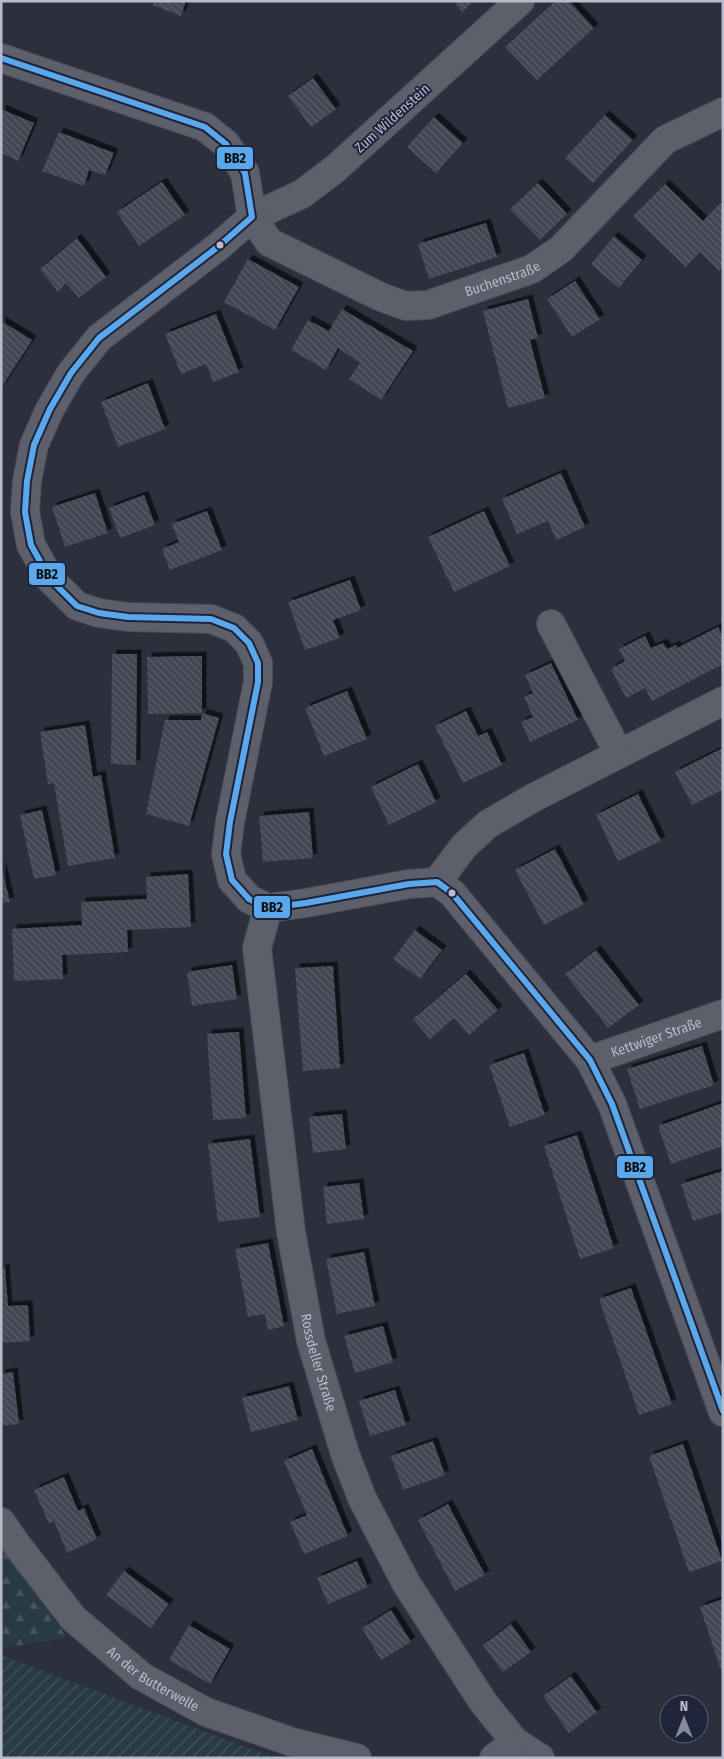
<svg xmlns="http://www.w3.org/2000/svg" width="724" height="1759" font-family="'Fira Sans Condensed',sans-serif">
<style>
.forest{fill:url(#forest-firs)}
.garden{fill:url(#garden-furrows)}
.building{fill:url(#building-back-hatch);filter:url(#shadow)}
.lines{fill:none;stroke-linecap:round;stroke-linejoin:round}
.minor-casing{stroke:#4a4d57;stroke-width:30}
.minor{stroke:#5d606a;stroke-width:28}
.bus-1-casing{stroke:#1e2439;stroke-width:10}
.bus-1{stroke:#5aa8eb;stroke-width:6}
.bus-dot{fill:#b7bbcd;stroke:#1e2439;stroke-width:2}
.labels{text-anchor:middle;stroke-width:4;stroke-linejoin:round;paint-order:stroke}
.street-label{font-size:14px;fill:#b7bbcd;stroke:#1e2439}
.line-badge{stroke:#1e2439;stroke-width:2}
.pale-badge-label{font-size:14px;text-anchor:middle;font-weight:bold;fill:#111}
</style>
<defs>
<pattern id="forest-firs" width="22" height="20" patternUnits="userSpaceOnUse" patternTransform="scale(1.25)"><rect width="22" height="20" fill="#283a44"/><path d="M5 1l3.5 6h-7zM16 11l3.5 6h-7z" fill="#45555e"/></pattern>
<pattern id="garden-furrows" width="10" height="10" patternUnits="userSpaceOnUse" patternTransform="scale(1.25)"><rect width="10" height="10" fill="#283a44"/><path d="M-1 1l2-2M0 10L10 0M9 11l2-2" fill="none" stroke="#45555e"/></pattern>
<pattern id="building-back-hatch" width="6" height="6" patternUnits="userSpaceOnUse" patternTransform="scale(1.25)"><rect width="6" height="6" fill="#424652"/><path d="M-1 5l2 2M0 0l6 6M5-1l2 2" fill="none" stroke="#5b5f6a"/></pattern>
<filter id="shadow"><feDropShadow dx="4.5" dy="-4.5" stdDeviation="0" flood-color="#0009"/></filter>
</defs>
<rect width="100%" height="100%" fill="#2c303d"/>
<path class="forest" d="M1 1541 67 1638 1 1648Z"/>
<path class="garden" d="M1 1655 272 1757V1758H1Z"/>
<path class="building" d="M154 1H186L181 16 153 5Z
M453 1H474L462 12Z
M555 1H569L594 28 537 80 505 47Z
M313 78 336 109 311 127 288 96Z
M1 109 34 123 18 161 1 153Z
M605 115 633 140 593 183 565 158Z
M434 117 463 143 436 173 407 147Z
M59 132 114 153 105 175 89 170 84 186 42 171Z
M162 182 185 215 139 246 117 212Z
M538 183 567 214 540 240 510 209Z
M665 184 703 221 720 203 723 205V267L719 271 700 252 686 267 633 216Z
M486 223 497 257 429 279 418 244Z
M614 236 642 260 619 288 591 264Z
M77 238 106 277 79 298 66 283 58 292 40 269Z
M248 259 299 287 275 330 224 302Z
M575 281 600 319 572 337 547 299Z
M528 299 538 338 530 340 545 398 508 408 483 311Z
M342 309 413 351 381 400 349 379 360 363 338 348 326 370 291 350 308 320 329 331Z
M216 314 239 372 213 382 206 364 181 374 165 334Z
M1 321 32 340 1 388Z
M148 383 165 429 118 447 101 402Z
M561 473 585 527 556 540 548 521 517 534 502 499Z
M95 493 108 533 65 547 52 507Z
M144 495 155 525 120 538 109 508Z
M207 511 222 550 170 570 162 549 179 542 172 524Z
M484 511 510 566 454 592 428 537Z
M350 580 361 610 333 620 340 638 305 650 288 602Z
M718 627 723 637V664L652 701 645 688 626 698 611 669 625 661 619 649 645 636 651 648 663 643 667 649 676 645 677 648Z
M112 654H137L136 765 111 764Z
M202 656V713L148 714 147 657Z
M551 663 578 720 530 742 521 722 533 717 524 697 533 693 525 675Z
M347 691 367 739 324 756 305 708Z
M466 711 478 736 487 732 502 765 463 783 435 726Z
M202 713 219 718 189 826 146 814 165 720H201Z
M85 725 93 777 101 775 115 858 68 866 54 783 48 784 40 732Z
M723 748V790L692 805 675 772Z
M418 764 436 802 389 825 371 787Z
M638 794 661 841 618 861 596 815Z
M42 810 56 875 34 879 20 815Z
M309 812 313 858 263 862 259 816Z
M555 849 584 904 544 925 515 870Z
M1 865 10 902 1 903Z
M188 874 191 927 127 930 128 952 62 955 63 979 14 981 12 929 82 925 81 902 147 899 146 877Z
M415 930 442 950 420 979 393 959Z
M596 950 639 1005 608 1028 565 974Z
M232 965 237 999 192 1006 187 972Z
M333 966 340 1068 303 1071 295 968Z
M466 974 498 1010 469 1035 454 1018 430 1039 413 1019Z
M239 1032 246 1118 213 1120 207 1034Z
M702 1046 714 1085 640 1109 627 1069Z
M524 1053 545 1115 510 1127 489 1065Z
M723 1103V1146L671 1164 658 1126Z
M342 1114 346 1149 313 1153 309 1117Z
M577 1135 614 1248 580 1259 544 1146Z
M250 1139 260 1217 218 1222 208 1144Z
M723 1171V1212L693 1221 681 1184Z
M359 1183 364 1219 327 1224 323 1187Z
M268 1243 284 1326 268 1330 265 1314 248 1317 235 1249Z
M364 1252 375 1306 337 1314 326 1259Z
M5 1268 8 1306 28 1305 30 1341 1 1343V1269Z
M631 1288 672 1404 639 1415 599 1299Z
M383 1326 393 1362 355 1373 344 1336Z
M13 1372 19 1424 1 1426V1374Z
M289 1386 298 1420 251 1432 242 1398Z
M395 1390 406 1425 370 1436 359 1401Z
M433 1441 445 1475 403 1490 391 1456Z
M683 1444 722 1561 689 1572 649 1456Z
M312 1449 348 1536 304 1554 290 1522 307 1515 284 1461Z
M64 1477 78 1511 84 1508 97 1539 67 1553 54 1521 49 1524 34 1490Z
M448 1504 485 1575 455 1591 418 1520Z
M357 1561 368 1587 328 1604 317 1578Z
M124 1571 169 1604 151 1628 106 1595Z
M723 1599V1673H722L700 1607Z
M391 1610 411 1642 381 1660 362 1628Z
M511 1624 531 1652 503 1672 483 1645Z
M189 1625 230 1649 210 1684 169 1660Z
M571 1676 597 1712 569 1733 543 1696Z"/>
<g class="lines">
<defs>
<g id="minor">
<path d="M520 1 335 169 302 194 252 217 219 246 99 338 71 373 50 409 34 445 27 481 25 512 31 545 50 579 77 606 99 613 128 617 211 619 234 628 249 643 258 663V682L230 822 226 854 232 880 249 899 268 908 306 903 409 884 437 882 452 893 590 1060 612 1104 723 1412"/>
<path id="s1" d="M1 58 205 127 226 144 245 173 252 217 269 242 381 297 406 306 428 305 532 269 561 249 665 140 723 112"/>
<path d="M551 624 619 754 723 701"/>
<path d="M437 882 464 846 488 824 533 798 619 754"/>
<path id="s2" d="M268 908 257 948 291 1232 311 1341 345 1454 362 1498 406 1583 483 1702 515 1742 540 1758"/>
<path id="s3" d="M590 1060 723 1014"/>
<path id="s4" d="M1 1522 17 1545 73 1618 141 1676 206 1712 292 1742 357 1758"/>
<path d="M494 1758 515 1742"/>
</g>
</defs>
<use href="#minor" class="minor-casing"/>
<use href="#minor" class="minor"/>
<defs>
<path id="bus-1" d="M1 58 205 127 226 144 245 173 252 217 219 246 99 338 71 373 50 409 34 445 27 481 25 512 31 545 50 579 77 606 99 613 128 617 211 619 234 628 249 643 258 663V682L230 822 226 854 232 880 249 899 268 908 306 903 409 884 437 882 452 893 590 1060 612 1104 723 1411"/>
</defs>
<use href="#bus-1" class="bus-1-casing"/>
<use href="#bus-1" class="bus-1"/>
</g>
<g class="bus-dot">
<circle cx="220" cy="245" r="4.5"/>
<circle cx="452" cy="893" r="4.5"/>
</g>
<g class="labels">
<g class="street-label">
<text transform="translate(392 118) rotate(-42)" y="5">Zum Wildenstein</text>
<text dy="5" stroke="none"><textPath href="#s1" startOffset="604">Buchenstraße</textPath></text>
<text dy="5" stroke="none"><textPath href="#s3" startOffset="70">Kettwiger Straße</textPath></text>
<text dy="5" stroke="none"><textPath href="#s2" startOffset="461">Rossdeller Straße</textPath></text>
<text dy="5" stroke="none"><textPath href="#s4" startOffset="221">An der Butterwelle</textPath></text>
</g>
</g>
<g class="line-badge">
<rect x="216" y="146" width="38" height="24" rx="5" fill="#5aa8eb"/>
<rect x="28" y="562" width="38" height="24" rx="5" fill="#5aa8eb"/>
<rect x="253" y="895" width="38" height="24" rx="5" fill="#5aa8eb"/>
<rect x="616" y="1155" width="38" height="24" rx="5" fill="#5aa8eb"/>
</g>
<g class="pale-badge-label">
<text x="235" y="163">BB2</text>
<text x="47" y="579">BB2</text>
<text x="272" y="912">BB2</text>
<text x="635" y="1172">BB2</text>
</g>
<rect width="724" height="1759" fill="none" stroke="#b7bbcd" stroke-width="5"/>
<g transform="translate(684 1719)"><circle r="24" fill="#1e2439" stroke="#5b6074"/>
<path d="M0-4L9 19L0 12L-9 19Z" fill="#868a9b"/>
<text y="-8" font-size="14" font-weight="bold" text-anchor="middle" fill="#b7bbcd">N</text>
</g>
</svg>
